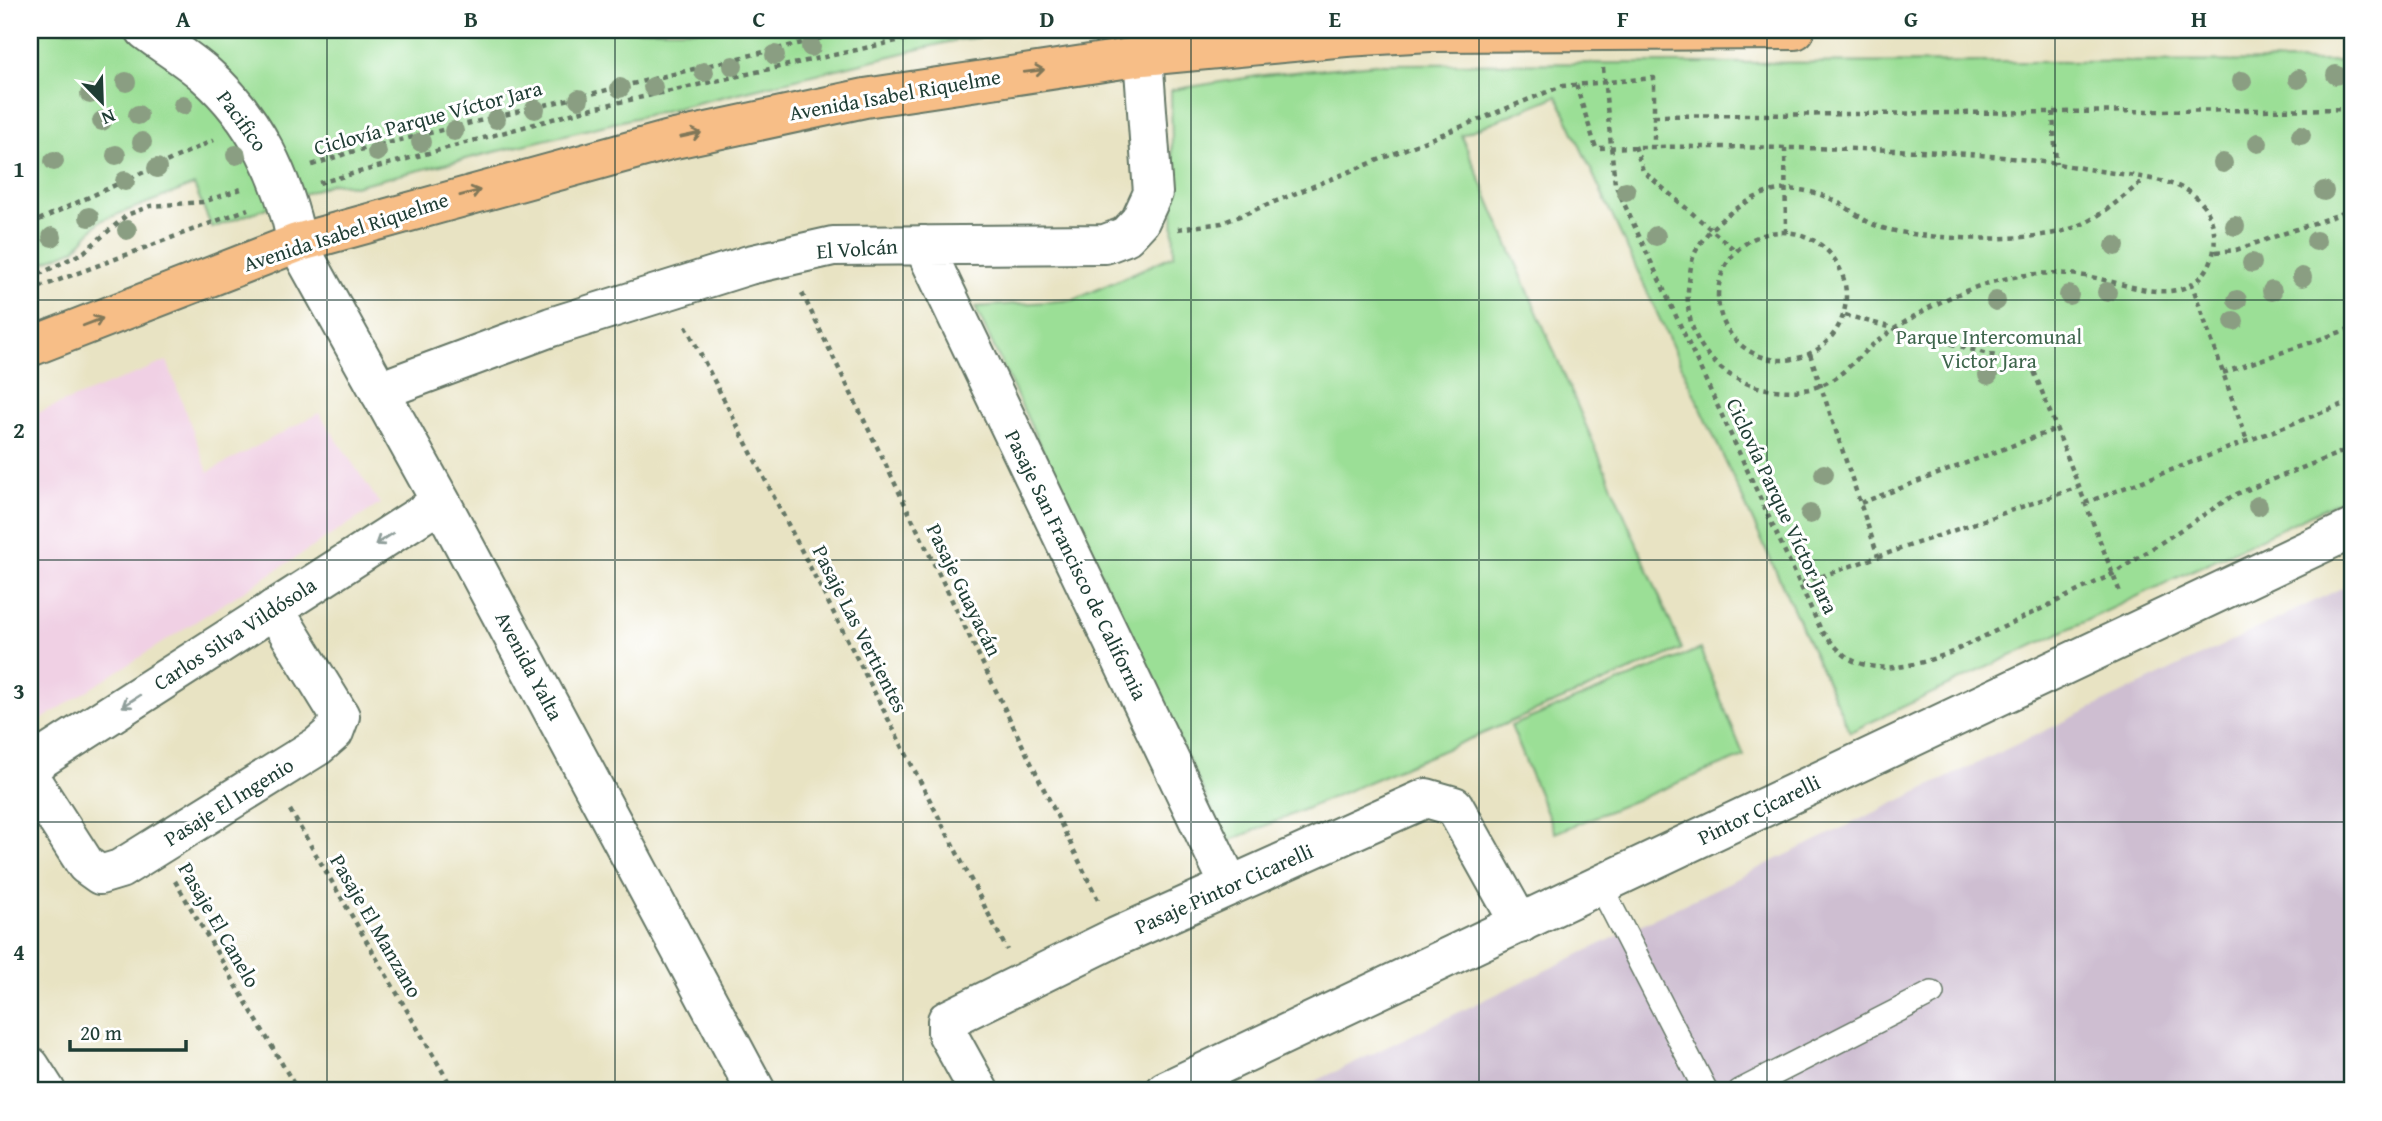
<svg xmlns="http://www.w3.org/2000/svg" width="2382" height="1121" font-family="'Gentium Book Plus',serif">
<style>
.built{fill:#f0d0e4}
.industrial{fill:#cebed1}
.green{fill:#9bdf96;stroke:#5d8e65;stroke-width:2}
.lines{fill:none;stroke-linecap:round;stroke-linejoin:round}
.service-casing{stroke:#657766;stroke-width:26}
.minor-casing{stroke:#657766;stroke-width:42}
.tertiary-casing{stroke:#657766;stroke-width:42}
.primary-casing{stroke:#657766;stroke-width:42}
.path{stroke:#657766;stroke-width:4.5;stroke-dasharray:5 5;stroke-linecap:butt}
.service{stroke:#fff;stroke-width:23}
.minor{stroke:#fff;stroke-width:38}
.tertiary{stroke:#fff;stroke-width:38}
.primary{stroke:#f7be87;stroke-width:38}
.tree{fill:#8a9e82}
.oneway{stroke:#807759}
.oneway2{stroke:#8f9e9a}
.grid{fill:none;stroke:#1f3d34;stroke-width:2;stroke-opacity:0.55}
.labels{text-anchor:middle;stroke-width:6;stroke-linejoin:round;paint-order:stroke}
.street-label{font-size:21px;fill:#1f3d34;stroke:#fff}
.park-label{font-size:21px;fill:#3e664c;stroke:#fff}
.neatline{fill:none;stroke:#1f3d34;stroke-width:2.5}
.grid-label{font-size:23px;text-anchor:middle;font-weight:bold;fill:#1f3d34}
</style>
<rect width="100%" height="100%" fill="#fff"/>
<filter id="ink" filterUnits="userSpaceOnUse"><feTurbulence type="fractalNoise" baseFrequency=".0143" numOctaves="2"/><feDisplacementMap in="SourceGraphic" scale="14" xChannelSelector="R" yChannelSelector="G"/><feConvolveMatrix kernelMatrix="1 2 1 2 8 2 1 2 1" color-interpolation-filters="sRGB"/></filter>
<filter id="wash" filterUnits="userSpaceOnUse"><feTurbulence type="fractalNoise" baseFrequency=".00686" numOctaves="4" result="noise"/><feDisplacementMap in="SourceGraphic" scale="28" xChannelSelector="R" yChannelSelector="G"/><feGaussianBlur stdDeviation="1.57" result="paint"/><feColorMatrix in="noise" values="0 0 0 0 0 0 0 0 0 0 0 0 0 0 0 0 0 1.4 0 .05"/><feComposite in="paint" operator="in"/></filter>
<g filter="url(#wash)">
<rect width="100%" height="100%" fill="#e8e3c3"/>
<path class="built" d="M167 361 208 472 319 413 380 504 30 727V416Z"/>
<path class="industrial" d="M2352 583V1091H1295Z"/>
<path class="green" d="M30 30H1048L957 40 354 186 333 183 212 228 194 185 100 221 75 249 30 268Z
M2352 61V495L1850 732 1557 96 1461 135 1682 649 1227 842 975 307 1074 300 1174 255 1171 90 1264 75 1375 64Z
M1700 649 1744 756 1555 833 1511 726Z"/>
</g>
<g filter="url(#ink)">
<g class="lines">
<defs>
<path id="service" d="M1601 887 1706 1091
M1740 1091 1932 993"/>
<path id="minor" d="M923 245 1230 886
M379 391 551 327 749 265 833 246 1105 244 1126 236 1140 221 1153 193 1143 56
M30 778 86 865 100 875 120 869 318 746 334 732 340 716 274 609
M30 1066 46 1091
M979 1091 947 1033V1020L1116 937 1426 798 1454 806 1520 924"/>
<path id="tertiary" d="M145 30C164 45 187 58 206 75 255 118 284 179 297 243L441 502 756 1091
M30 766 441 502
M1165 1091 2352 529"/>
<path id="primary" d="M30 347 297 243 670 140 865 98 1143 56 1346 37 1430 32 1795 30"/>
</defs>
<use href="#service" class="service-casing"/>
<use href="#minor" class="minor-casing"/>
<use href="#tertiary" class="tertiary-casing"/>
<use href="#primary" class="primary-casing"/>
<path class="path" d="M1603 68 1615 184 1822 632C1831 641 1840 653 1850 659 1882 676 1921 664 1952 652L2113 574 2234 495 2352 448
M1576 85 1596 148C1661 146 1726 147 1791 148 1891 149 1988 151 2087 169 2115 174 2162 177 2186 190 2226 211 2225 280 2177 290 2148 296 2114 280 2085 276 2009 263 1931 299 1871 346 1857 358 1845 373 1828 382 1811 391 1794 392 1775 390 1719 385 1680 337 1689 282 1690 273 1691 262 1694 255 1706 228 1730 211 1754 198 1782 183 1816 189 1842 205 1852 211 1863 220 1874 225 1913 241 2026 243 2067 230 2097 221 2120 199 2144 180
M2053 112 2056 164
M1654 116 2352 109
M1635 146 1643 171 1736 251
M1785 148 1786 233
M312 165 351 152 855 30
M319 183 593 108 947 30
M30 224 214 140
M1178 229 1222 223 1562 86 1654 78V146
M1718 296a64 64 0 1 1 128 0a64 64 0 1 1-128 0Z
M2216 252 2236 250 2352 210
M30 279 84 252 127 215 150 206 203 202 241 189
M2191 282 2247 441
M30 291 248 209
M802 293 1099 902
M1845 315 2032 366 2121 595
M686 326 1007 950
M1810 354 1878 556
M2223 373 2352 328
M1861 503 2056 429
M2085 503 2352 401
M1802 583 2079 487
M290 810 454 1091
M175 881 298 1091"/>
<use href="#service" class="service"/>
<use href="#minor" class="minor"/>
<use href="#tertiary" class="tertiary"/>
<use href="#primary" class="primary"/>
</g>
<g class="tree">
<circle cx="811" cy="47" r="10"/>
<circle cx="775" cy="55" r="10"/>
<circle cx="733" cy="66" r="10"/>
<circle cx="704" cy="72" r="10"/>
<circle cx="2336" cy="75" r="10"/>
<circle cx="2298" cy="79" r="10"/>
<circle cx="2242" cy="81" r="10"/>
<circle cx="126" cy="82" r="10"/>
<circle cx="653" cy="87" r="10"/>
<circle cx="620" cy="88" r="10"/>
<circle cx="90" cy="94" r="10"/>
<circle cx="579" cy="99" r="10"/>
<circle cx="183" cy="105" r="10"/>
<circle cx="535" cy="109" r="10"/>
<circle cx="138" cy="115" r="10"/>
<circle cx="496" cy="119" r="10"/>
<circle cx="102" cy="121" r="10"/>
<circle cx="454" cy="131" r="10"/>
<circle cx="2301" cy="135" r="10"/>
<circle cx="142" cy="142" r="10"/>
<circle cx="421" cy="142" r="10"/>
<circle cx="2258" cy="143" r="10"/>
<circle cx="377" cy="152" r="10"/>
<circle cx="116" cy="155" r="10"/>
<circle cx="236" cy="155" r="10"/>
<circle cx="54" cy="161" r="10"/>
<circle cx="2223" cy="163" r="10"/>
<circle cx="157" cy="168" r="10"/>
<circle cx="125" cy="181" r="10"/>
<circle cx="1626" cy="191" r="10"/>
<circle cx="2324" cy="191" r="10"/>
<circle cx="89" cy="217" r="10"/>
<circle cx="2235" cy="226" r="10"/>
<circle cx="127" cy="230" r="10"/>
<circle cx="1656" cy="236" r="10"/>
<circle cx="52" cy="237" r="10"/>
<circle cx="2316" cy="241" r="10"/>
<circle cx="2115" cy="246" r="10"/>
<circle cx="2252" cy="263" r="10"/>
<circle cx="2302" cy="277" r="10"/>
<circle cx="2272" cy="291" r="10"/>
<circle cx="2107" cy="292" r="10"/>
<circle cx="2069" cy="295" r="10"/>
<circle cx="2237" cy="300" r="10"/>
<circle cx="1996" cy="301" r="10"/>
<circle cx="2234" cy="321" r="10"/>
<circle cx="1988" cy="375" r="10"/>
<circle cx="1824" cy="474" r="10"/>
<circle cx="2258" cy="506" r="10"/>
<circle cx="1810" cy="514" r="10"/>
</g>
<defs><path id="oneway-shaft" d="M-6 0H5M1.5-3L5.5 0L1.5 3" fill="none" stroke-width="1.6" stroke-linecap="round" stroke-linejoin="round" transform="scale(1.75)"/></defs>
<g class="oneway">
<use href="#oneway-shaft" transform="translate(1034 71) rotate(-8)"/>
<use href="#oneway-shaft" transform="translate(691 135) rotate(-12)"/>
<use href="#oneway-shaft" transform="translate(470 193) rotate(-15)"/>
<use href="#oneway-shaft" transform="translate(93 322) rotate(-21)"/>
</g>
<g class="oneway2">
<use href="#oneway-shaft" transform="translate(384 539) rotate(147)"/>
<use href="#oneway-shaft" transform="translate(131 701) rotate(147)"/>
</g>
</g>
<path class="grid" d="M327 30V1091M615 30V1091M903 30V1091M1191 30V1091M1479 30V1091M1767 30V1091M2055 30V1091M30 300H2352M30 560H2352M30 822H2352"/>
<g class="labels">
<g class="street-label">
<text transform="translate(895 95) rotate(-10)" y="7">Avenida Isabel Riquelme</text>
<text transform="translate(428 118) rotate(-15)" y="7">Ciclovía Parque Víctor Jara</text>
<text transform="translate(242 121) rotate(54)" y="7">Pacifico</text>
<text transform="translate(346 232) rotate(-18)" y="7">Avenida Isabel Riquelme</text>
<text transform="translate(857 249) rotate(-4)" y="7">El Volcán</text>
<text transform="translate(1782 506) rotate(65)" y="7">Ciclovía Parque Víctor Jara</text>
<text transform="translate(1076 565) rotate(64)" y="7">Pasaje San Francisco de California</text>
<text transform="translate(964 590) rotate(64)" y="7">Pasaje Guayacán</text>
<text transform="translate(860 629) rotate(63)" y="7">Pasaje Las Vertientes</text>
<text transform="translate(235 634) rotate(-33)" y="7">Carlos Silva Vildósola</text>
<text transform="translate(529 666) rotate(62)" y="7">Avenida Yalta</text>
<text transform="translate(229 802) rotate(-32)" y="7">Pasaje El Ingenio</text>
<text transform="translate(1759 810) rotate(-26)" y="7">Pintor Cicarelli</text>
<text transform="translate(1224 889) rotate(-24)" y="7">Pasaje Pintor Cicarelli</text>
<text transform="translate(219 925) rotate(60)" y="7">Pasaje El Canelo</text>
<text transform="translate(376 926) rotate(60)" y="7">Pasaje El Manzano</text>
</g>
<g class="park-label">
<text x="1989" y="344">Parque Intercomunal<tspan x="1989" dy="24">Victor Jara</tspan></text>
</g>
</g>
<rect width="2382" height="1121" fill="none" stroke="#fff" stroke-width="77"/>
<g transform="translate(102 102) rotate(157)" stroke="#ffffff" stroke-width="5" paint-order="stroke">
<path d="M0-5L12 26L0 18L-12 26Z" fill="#1f3d34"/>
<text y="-10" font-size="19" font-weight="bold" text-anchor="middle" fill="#1f3d34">N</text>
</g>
<path d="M70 1040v10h116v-10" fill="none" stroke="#1f3d34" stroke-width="3.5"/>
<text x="80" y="1040" font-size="21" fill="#1f3d34" stroke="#ffffff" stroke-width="5" paint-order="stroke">20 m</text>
<rect x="38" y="38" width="2306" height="1044" class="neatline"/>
<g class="grid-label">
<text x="183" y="27">A</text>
<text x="471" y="27">B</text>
<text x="759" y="27">C</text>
<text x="1047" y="27">D</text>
<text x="1335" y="27">E</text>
<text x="1623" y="27">F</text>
<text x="1911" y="27">G</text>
<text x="2199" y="27">H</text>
<text x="19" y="177">1</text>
<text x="19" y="438">2</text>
<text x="19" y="699">3</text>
<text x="19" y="960">4</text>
</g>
</svg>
